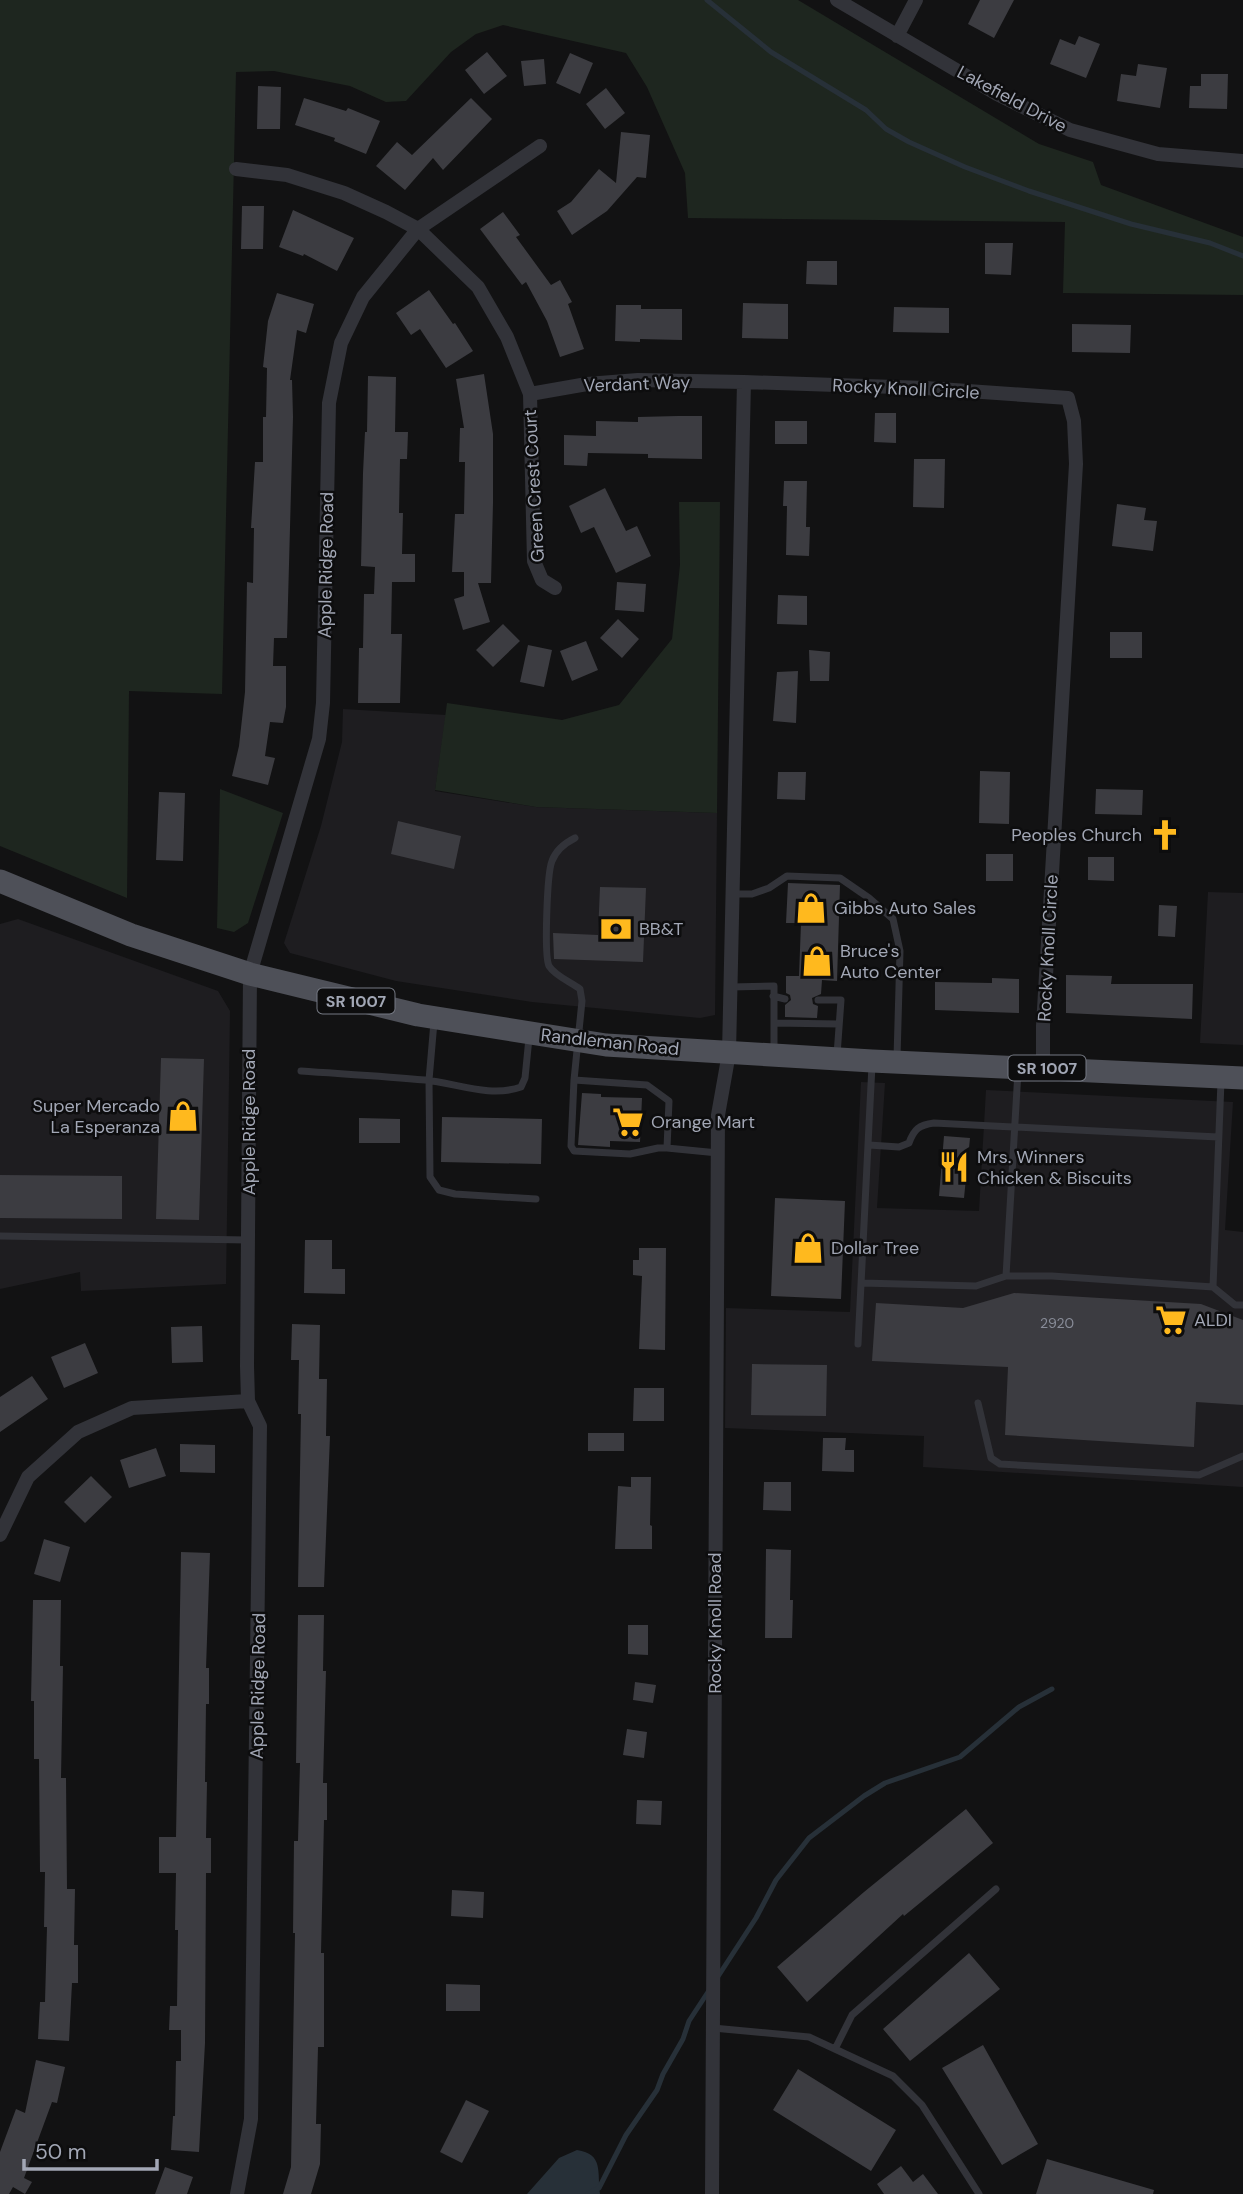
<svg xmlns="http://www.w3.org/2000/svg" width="1243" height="2194" font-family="'DM Sans',sans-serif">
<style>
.built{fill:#1e1d20}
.green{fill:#1e261f}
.water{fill:#273038}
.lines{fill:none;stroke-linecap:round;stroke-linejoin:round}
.stream{stroke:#273038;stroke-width:5}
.building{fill:#3c3c41}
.lane{stroke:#323339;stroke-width:7}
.street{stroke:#323339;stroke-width:14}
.primary{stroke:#4e5058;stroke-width:23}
.labels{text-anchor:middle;stroke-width:5;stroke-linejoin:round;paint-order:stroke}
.number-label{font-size:14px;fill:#888c98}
.shield{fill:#0d0d0e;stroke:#757983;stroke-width:2}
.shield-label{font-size:16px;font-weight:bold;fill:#a2a7b5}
.street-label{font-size:18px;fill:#a2a7b5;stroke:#0d0d0e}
.poi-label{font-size:18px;fill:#a2a7b5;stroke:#0d0d0e;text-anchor:start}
</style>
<rect width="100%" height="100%" fill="#121213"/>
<path class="built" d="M343 709 446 715 435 791 536 807 717 813 715 1015 700 1018 532 1002 396 981 290 953 284 943 321 826 342 742Z
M1208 892 1243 893V1045L1200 1043Z
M18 919 218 991 230 1011 226 1284 81 1291 80 1272 0 1289V924Z
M861 1082 885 1083 877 1208 979 1211 986 1090 1233 1102 1225 1230 1243 1232V1487L923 1467 924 1436 725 1428 726 1308 850 1312Z"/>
<path class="green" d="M0 0H798L1039 144 1093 162 1101 185 1243 237V295L1063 293 1065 222 688 218 685 173 647 87 626 53 503 25 476 34 451 52 406 101 386 102 350 86 274 71 236 72 222 694 129 691 127 898 0 846Z
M679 502H720L717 813 536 807 435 790 447 703 562 720 619 705 672 639 680 565Z
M220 789 283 813 248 923 234 932 217 928Z"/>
<path class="water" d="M577 2150C604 2154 597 2172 600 2194H527L559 2158Z"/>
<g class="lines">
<path class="stream" d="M707 0 771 52 866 110 886 129 909 142 965 167 1029 191 1131 224 1210 243 1243 256
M717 1978 756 1918 776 1880 809 1838 864 1796 885 1783 960 1757 1019 1707 1052 1689
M588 2194 599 2188 626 2135 657 2090 663 2074 683 2039 689 2021 708 1992"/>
</g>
<path class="building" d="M980 0H1014L994 38 968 24Z
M1079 36 1100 44 1086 78 1050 64 1060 39 1075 45Z
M487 52 507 76 484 94 465 70Z
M570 53 593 63 580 94 556 83Z
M544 59 546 84 524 86 521 61Z
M1138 64 1167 68 1160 108 1117 101 1121 74 1136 76Z
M1201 74H1228L1227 109 1189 108 1190 86H1201Z
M258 86 281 87 280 129H257Z
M606 88 625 113 605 129 586 104Z
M304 98 346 111 348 108 380 121 366 154 334 141 335 138 295 125Z
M471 98 492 119 443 170 433 158 405 190 376 166 397 142 412 155Z
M621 132 650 135 646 178 637 177 607 211 572 235 557 211 571 202 599 169 616 183Z
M242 206H264L263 249H241Z
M293 210 354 238 337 271 304 254 303 256 279 247Z
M503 212 520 235 516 237 551 285 560 280 572 302 568 304 584 349 560 357 547 321 526 282 522 285 480 229Z
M985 243H1013L1011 275 985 274Z
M807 261H837V285L806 284Z
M429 290 453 324 455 323 473 351 446 368 420 329 411 335 396 313Z
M277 293 314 304 306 333 297 330 290 380H292L293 417 287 638H274L273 666H286V707L283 723 270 722 265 756 275 758 268 785 232 776 239 746 245 692 247 582 253 583 254 528H251L255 462H263V417H266L267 368 263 367 268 321Z
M743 303 788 304V339L742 338Z
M616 305H641V309H682V340L640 339V342L615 341Z
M894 307 949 308V333L893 332Z
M1072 324 1131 325 1130 353 1072 352Z
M484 374 493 434V503L491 583H478L490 622 463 630 454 599 464 596V572H452L455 514H464L465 462H459L460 428H464L456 379Z
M368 376 396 377 395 432H408L407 459H400L399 513H403L402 554H415V582H392L391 634H402L400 703H358L359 648H363L364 594H374L375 567 361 566 363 473 365 432H367Z
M875 413H896V443L874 442Z
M678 416H702V459L648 458V454L588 453 587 466 564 465V435L596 436V421L638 422V417Z
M775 421H807V444H775Z
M914 459H945L944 508 913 507Z
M784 481H807L806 527H810L809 556 786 555 787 506H783Z
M605 488 626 531 637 526 651 556 616 573 594 527 581 533 569 506Z
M1117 504 1146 508 1144 520 1157 521 1153 551 1112 546Z
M617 582 646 584 644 612 615 610Z
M778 595 807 596V625L777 624Z
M618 619 639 639 622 658 600 638Z
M503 624 520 641 493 667 476 650Z
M1110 632H1142V658H1110Z
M586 641 598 670 572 681 560 651Z
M528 645 552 650 544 687 520 682Z
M809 650 830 652 829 681H810Z
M798 671 796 723 773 721 777 672Z
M980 771 1010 772 1009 824 979 823Z
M778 772H806L805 800 777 799Z
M1096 789 1143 790 1142 815 1095 814Z
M159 792 185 793 183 861 156 860Z
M398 821 461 836 454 869 391 854Z
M986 854H1013V881H986Z
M1088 857H1114V881L1088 880Z
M788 883 840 885 837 981 822 980 821 994 812 998 813 1004 818 1006 817 1018 785 1017V1005L791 1000 790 995 786 993V976H799L801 923H786Z
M600 887 646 888 643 962 554 959 553 933 598 935Z
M1159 905 1177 906 1175 937 1158 936Z
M1066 975 1112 976 1111 984H1193L1192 1019 1066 1013Z
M992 978 1019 979V1013L935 1010V982L992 983Z
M161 1058 204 1059 199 1220 156 1219Z
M582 1093 601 1094V1097L642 1098 640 1142 610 1141V1147L578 1145Z
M442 1117 542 1119 541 1164 441 1162Z
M359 1118 400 1119V1143H359Z
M944 1136 970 1138 964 1198 939 1196Z
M0 1175 122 1176V1219L0 1218Z
M775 1198 845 1201 841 1299 771 1296Z
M305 1240H332V1269H345V1294L304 1293Z
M639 1248H666L665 1350 639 1349 642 1276 633 1275V1260H639Z
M1014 1293 1201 1304 1243 1320V1405L1196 1402 1194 1447 1005 1435 1008 1367 872 1361 876 1303 963 1308Z
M292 1324 320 1325 319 1379H327L326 1436H330L324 1587H298L301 1414H298L299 1360H291Z
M202 1326 203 1362 172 1363 171 1327Z
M85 1343 98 1373 64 1388 51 1357Z
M752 1364 827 1365 826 1416 751 1415Z
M32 1376 48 1399 0 1432V1397Z
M634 1388H664V1421H633Z
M588 1433H624V1451H588Z
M823 1438H846L845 1450H854V1472L822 1471Z
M180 1444 215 1445V1473L180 1472Z
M156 1448 166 1476 129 1488 120 1460Z
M91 1476 112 1497 85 1523 64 1502Z
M631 1477H651L650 1525 652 1526V1549H615L618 1486 631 1487Z
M764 1482H791V1511L763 1510Z
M44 1539 70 1547 60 1582 34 1574Z
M766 1549 791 1550 790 1600H793L792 1638H765Z
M181 1552 210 1553 206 1668H209V1704H206L205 1782H207L206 1838H211V1873H206L205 2043 199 2152 171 2150 173 2116H175L176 2061H181V2030H169L170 2006H177L178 1930H175L176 1873H159V1837H176Z
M33 1600H61L60 1666H63L61 1778H66L67 1889H75L74 1945H78V1983H72L69 2041 38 2039 40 2002H45L47 1927H44L45 1872H40L39 1759H34V1701H31Z
M298 1615H324L323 1671H326L323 1783H327V1820H324L321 1953H324V2047H318L316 2124H321L320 2164 311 2194H283L291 2167 295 1933H293L294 1841H298L300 1763H296Z
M628 1625H648V1655L628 1654Z
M635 1682 656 1685 653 1703 633 1700Z
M627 1729 647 1732 644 1758 623 1755Z
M637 1800 662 1801 661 1825 636 1824Z
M966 1809 993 1843 904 1916 903 1914 807 2002 777 1967 864 1892Z
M452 1890 484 1892 483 1918 451 1916Z
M969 1953 1000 1989 910 2061 883 2029Z
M446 1984 480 1985V2011H446Z
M983 2045 1038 2144 1002 2165 942 2068Z
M36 2060 65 2067 57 2103 52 2102 24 2178 32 2182 25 2194 13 2187 9 2194H0V2152L16 2109 25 2113Z
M798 2069 896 2130 871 2171 773 2110Z
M466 2100 489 2111 462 2163 440 2152Z
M1047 2159 1154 2190 1153 2194H1036Z
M901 2166 913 2182 923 2174 938 2194H884L877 2184Z
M165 2167 193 2177 187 2194H155Z"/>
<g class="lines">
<path class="lane" d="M575 838C565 843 556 850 552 861 547 873 544 956 549 966 555 976 571 982 580 989L582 1001 574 1080 647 1085 669 1101 667 1148 718 1153
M733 894H752L769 888 787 876 840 878 869 898 893 919 900 951 897 1058
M731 987 774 986V1051
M773 996 785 999
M818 1000H841L837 1055
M434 1022 429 1080 430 1177 439 1190 455 1194 536 1199
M774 1023 839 1024
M301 1071C343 1074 384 1076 425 1080 456 1083 490 1098 521 1087L525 1078 529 1038
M1018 1071 1006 1276H1052L1213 1287 1235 1305H1243
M574 1080 571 1146 574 1151 630 1154 658 1148H667
M869 1145 899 1147 909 1143C914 1129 919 1125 934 1123L1218 1137
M0 1236 248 1240
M862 1283 976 1286 1006 1276
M1213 1287 1221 1081
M858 1344 872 1065
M978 1403 991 1458 1000 1464 1199 1475 1243 1456
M713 2028 809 2037 893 2076 922 2105 979 2194
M835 2049 852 2015 996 1889"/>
<path class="street" d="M837 0 997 94 1070 130 1158 154 1243 161
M897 36 916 0
M236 169 287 175 344 193 386 212 418 229 478 287 507 337 530 394 534 561 542 580 555 588
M530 394 587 384 638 380 744 382
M0 1535 28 1477 78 1432 132 1408 248 1401
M237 2194 251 2119 260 1426 248 1401 247 1366 250 974 319 739 323 703 329 403 341 343 363 297 418 229 540 146
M712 2194 718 1115 729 1053 744 382 925 388 1068 398 1074 421 1076 464 1043 1026V1067"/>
<path class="primary" d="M0 881 131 935 250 974 418 1015 606 1045 872 1061 1243 1078"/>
</g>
<defs>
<symbol id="church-bare" viewBox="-9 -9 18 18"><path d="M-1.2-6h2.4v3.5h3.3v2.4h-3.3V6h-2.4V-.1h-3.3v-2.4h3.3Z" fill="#ffb91e" stroke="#0d0d0e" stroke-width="2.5" paint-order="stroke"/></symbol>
<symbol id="shop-bare" viewBox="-9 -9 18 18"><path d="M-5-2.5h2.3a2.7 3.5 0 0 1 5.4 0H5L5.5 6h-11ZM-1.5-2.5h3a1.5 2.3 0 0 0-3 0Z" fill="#ffb91e" stroke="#0d0d0e" stroke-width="2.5" paint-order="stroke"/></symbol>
<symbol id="bank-bare" viewBox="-9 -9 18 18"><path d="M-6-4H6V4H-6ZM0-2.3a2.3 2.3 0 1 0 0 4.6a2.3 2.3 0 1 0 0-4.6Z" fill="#ffb91e" stroke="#0d0d0e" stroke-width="2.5" paint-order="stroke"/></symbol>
<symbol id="supermarket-bare" viewBox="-9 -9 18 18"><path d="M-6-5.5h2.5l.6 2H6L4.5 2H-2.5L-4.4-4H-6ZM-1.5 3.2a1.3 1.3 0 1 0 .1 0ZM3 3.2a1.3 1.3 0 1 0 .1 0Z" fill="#ffb91e" stroke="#0d0d0e" stroke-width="2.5" paint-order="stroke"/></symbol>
<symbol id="restaurant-bare" viewBox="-9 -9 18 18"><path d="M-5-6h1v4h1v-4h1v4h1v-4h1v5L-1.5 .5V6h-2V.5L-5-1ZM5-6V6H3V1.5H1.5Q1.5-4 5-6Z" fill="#ffb91e" stroke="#0d0d0e" stroke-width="2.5" paint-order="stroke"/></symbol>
</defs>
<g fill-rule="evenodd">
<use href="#church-bare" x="1143" y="813" width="44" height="44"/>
<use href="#shop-bare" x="789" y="886" width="44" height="44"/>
<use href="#bank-bare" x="594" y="907" width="44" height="44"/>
<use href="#shop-bare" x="795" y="939" width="44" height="44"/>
<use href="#shop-bare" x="161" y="1094" width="44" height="44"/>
<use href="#supermarket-bare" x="606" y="1100" width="44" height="44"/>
<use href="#restaurant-bare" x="932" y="1145" width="44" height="44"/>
<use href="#shop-bare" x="786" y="1226" width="44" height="44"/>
<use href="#supermarket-bare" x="1149" y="1298" width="44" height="44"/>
</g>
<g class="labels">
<g class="number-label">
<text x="1057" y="1328">2920</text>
</g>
<g class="shield">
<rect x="317.5" y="988.5" width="77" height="25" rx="5"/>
<rect x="1008.5" y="1055.5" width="77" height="25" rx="5"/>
</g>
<g class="shield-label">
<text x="356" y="1007">SR 1007</text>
<text x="1047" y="1074">SR 1007</text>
</g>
<g class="street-label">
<text transform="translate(1012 99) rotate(28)" y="6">Lakefield Drive</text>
<text transform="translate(637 384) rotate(-2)" y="6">Verdant Way</text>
<text transform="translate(906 389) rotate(3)" y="6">Rocky Knoll Circle</text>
<text transform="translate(534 486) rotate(-93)" y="6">Green Crest Court</text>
<text transform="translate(326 565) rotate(-89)" y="6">Apple Ridge Road</text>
<text transform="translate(1048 948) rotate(-87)" y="6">Rocky Knoll Circle</text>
<text transform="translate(610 1042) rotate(6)" y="6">Randleman Road</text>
<text transform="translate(249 1122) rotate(-90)" y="6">Apple Ridge Road</text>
<text transform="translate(715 1623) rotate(-90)" y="6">Rocky Knoll Road</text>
<text transform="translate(258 1686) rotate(-89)" y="6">Apple Ridge Road</text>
</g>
<g class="poi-label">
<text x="1142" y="841" text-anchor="end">Peoples Church</text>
<text x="834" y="914">Gibbs Auto Sales</text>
<text x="639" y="935">BB&amp;T</text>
<text x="840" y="957">Bruce's<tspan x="840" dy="21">Auto Center</tspan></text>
<text x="160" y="1112" text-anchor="end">Super Mercado<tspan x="160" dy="21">La Esperanza</tspan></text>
<text x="651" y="1128">Orange Mart</text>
<text x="977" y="1163">Mrs. Winners<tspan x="977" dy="21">Chicken &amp; Biscuits</tspan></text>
<text x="831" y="1254">Dollar Tree</text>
<text x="1194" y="1326">ALDI</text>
</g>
</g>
<path d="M24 2159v10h133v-10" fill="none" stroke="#a2a7b5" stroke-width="3.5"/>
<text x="35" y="2159" font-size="21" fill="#a2a7b5" stroke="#0d0d0e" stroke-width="5" paint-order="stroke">50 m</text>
</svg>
